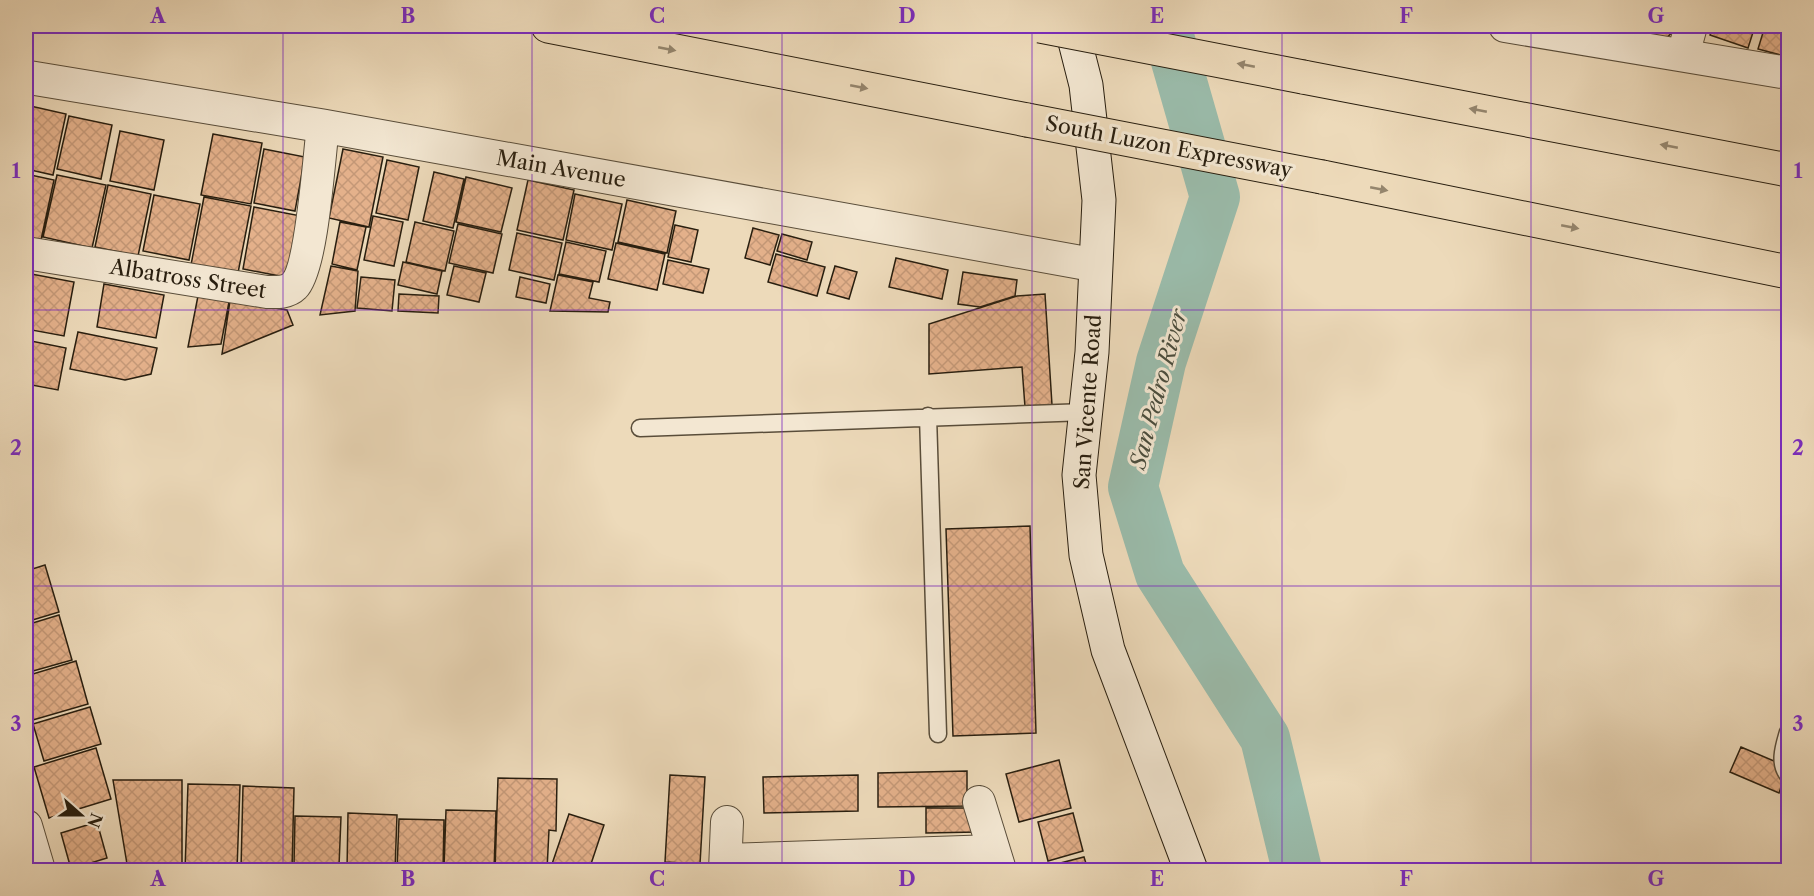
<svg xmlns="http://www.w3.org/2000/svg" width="1814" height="896" font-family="'Libre Caslon Text',serif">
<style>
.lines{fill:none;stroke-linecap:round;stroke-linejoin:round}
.river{stroke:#9abbaa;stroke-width:50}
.building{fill:url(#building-cross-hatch);stroke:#281e0f;stroke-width:1.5}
.service-casing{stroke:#594d3a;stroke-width:19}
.minor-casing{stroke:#594d3a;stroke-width:34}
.tertiary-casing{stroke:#594d3a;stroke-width:35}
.secondary-casing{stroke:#281e0f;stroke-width:35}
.motorway-casing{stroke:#281e0f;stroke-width:35}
.service{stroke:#f3e7d2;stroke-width:16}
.minor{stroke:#f3e7d2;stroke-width:32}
.tertiary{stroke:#f3e7d2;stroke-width:33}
.secondary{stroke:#f3e7d2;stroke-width:33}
.motorway{stroke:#eddaba;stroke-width:33}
.motorway-bridge-casing{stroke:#281e0f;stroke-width:35;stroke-linecap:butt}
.motorway-bridge{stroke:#eddaba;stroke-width:33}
.oneway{fill:#94856d}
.grid{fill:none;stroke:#7b2cbf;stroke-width:1.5;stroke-opacity:0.55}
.labels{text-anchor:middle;stroke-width:6;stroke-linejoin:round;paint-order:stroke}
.street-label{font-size:21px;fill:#281e0f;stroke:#f3e7d2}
.water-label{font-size:22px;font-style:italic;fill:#4a4d3e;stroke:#f3e7d2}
.neatline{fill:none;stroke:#7b2cbf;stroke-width:2}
.grid-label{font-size:20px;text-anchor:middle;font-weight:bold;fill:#7b2cbf}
</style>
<defs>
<pattern id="building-cross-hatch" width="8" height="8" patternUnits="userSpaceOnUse" patternTransform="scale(1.5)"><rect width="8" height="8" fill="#e4b18b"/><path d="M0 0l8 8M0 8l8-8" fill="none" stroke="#c49877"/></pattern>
</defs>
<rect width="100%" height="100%" fill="#eddaba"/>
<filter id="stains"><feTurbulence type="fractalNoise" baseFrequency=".00333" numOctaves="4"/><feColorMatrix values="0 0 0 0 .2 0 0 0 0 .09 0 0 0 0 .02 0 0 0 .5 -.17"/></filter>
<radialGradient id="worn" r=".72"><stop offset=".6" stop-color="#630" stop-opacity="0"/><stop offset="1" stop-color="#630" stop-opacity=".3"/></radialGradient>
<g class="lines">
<path class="river" d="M1166 26 1215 197 1161 362 1133 487 1160 574 1265 738 1297 870"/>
</g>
<path class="building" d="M1614 26H1678L1662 43 1612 32Z
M1713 26H1755L1748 48 1710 35Z
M1765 26H1788V57L1758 49Z
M26 105 66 114 53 175 26 169Z
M69 116 112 125 101 179 57 169Z
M120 131 164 140 154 190 110 181Z
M213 134 262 143 251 204 201 195Z
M264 149 305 157 295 211 254 203Z
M343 149 383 157 369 227 329 218Z
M387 160 419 167 408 220 376 213Z
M434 172 464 179 453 228 423 221Z
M26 174 54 180 41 240 26 237Z
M57 175 106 185 92 248 43 237Z
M466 177 512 188 501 232 456 222Z
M528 180 574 190 563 240 517 230Z
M108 185 151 194 138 256 95 247Z
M575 194 622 204 612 250 566 240Z
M154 195 200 204 189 260 143 251Z
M204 197 251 206 238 273 191 265Z
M627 200 676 211 667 253 618 242Z
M254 207 301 216 290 278 243 269Z
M373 216 403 222 394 266 364 260Z
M340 222 366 227 357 270 332 264Z
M415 222 454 231 445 271 406 262Z
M458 224 502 234 493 273 449 263Z
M675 225 698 230 691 262 668 257Z
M753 228 779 235 770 265 745 258Z
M517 233 562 243 554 280 509 270Z
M782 234 812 242 807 260 777 251Z
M566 242 606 251 599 282 559 274Z
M616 243 665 254 657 290 608 279Z
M776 254 825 267 817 296 768 282Z
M896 258 948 270 942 299 889 287Z
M668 260 709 269 703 293 663 284Z
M403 262 442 271 437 294 398 285Z
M331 266 358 271 355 311 320 315Z
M454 266 486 273 479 302 447 295Z
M835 266 857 272 849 299 827 293Z
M963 272 1017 280 1015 296 980 307 958 304Z
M26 273 74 282 64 336 26 329Z
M558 275 593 282 589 298 610 302 608 312 550 311Z
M361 277 395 280 392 311 357 308Z
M520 277 550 284 546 303 516 297Z
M104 284 164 295 156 338 97 327Z
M399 294 439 296 438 313 398 311Z
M1045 294 1052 405 1025 407 1022 367 929 374V324L1017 296Z
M198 296 229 302 221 344 188 347Z
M230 301 287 310 293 325 222 354Z
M78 332 157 348 151 374 125 380 70 369Z
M26 340 66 348 58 390 26 384Z
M1030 526 1036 733 953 736 946 529Z
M45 565 59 612 26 622V571Z
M59 615 72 660 26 673V625Z
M76 661 88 704 26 722V676Z
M90 707 101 744 44 761 33 724Z
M1741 747 1788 767 1779 793 1730 772Z
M96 748 111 799 49 818 34 767Z
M1059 760 1071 808 1019 822 1006 774Z
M967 771V806L878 807V773Z
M670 775 705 777 700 864 665 862Z
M858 775V811L764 813 763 777Z
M498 778 557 779 556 831 549 830 547 870H495Z
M113 780H182V870H128Z
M188 784 240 785 237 870H185Z
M243 786 294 788 292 870 241 869Z
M926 808H977V832L926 833Z
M446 810 496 811 494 870 444 868Z
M348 813 397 815 395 870H347Z
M1073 813 1083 851 1048 861 1038 822Z
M569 814 604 825 589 870H550Z
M295 816 341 817 339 866 294 865Z
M399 819 444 820 443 870H397Z
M97 822 107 858 71 869 61 833Z
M1084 857 1088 870H1033Z"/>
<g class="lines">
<defs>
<path id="service" d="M928 416 938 734
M640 428 1086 412
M1788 732C1784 746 1778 763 1788 775"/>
<path id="minor" d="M1505 26 1788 73
M1683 55 1691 26
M26 253 267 292C276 292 287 293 294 286 312 269 319 157 323 126
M979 802 1000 870
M26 826 39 870
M726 860 994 851
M725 870 727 822"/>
<path id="tertiary" d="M26 77 323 126 1095 265"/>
<path id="secondary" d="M1071 26 1086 85 1099 200 1092 352 1079 475 1086 555 1108 650 1191 870"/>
<path id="motorway" d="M548 26 1027 120
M1303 77 1788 170
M1322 177 1788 272"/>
</defs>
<use href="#service" class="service-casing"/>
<use href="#minor" class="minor-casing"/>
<use href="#tertiary" class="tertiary-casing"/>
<use href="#secondary" class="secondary-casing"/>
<use href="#motorway" class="motorway-casing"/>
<use href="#service" class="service"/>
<use href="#minor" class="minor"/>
<use href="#tertiary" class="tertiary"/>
<use href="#secondary" class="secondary"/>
<use href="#motorway" class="motorway"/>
<defs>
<path id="motorway-bridge" d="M1040 26 1303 77
M1027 120 1322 177"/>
</defs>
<use href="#motorway-bridge" class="motorway-bridge-casing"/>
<use href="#motorway-bridge" class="motorway-bridge"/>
</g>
<defs><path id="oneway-solid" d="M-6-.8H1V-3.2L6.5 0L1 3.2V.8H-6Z" transform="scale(1.5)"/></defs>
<g class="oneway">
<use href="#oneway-solid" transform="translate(667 49) rotate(11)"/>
<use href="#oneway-solid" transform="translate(1246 65) rotate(-169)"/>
<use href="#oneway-solid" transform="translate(859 87) rotate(11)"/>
<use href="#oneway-solid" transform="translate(1478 110) rotate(-169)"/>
<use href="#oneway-solid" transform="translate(1669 146) rotate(-169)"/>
<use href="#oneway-solid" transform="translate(1379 189) rotate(11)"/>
<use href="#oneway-solid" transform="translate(1570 227) rotate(11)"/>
</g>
<path class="grid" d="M283 26V870M532 26V870M782 26V870M1032 26V870M1282 26V870M1531 26V870M26 310H1788M26 586H1788"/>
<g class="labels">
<g class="street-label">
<text transform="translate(1169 147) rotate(11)" y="7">South Luzon Expressway</text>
<text transform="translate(561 169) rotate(10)" y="7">Main Avenue</text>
<text transform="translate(188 279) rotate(9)" y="7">Albatross Street</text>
<text transform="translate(1088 402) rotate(-86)" y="7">San Vicente Road</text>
</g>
<g class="water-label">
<text transform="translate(1158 389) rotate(-75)" y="8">San Pedro River</text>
</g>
</g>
<rect width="1814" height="896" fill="none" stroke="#eddaba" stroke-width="66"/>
<g transform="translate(81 815) rotate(111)" stroke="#f3e7d2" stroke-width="4.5" paint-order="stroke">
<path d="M0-4.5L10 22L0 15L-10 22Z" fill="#281e0f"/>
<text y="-9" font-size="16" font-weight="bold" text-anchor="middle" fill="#281e0f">N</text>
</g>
<rect x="33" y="33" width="1748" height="830" class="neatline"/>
<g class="grid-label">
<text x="158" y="23">A</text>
<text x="408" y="23">B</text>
<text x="657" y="23">C</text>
<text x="907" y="23">D</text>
<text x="1157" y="23">E</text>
<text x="1406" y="23">F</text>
<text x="1656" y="23">G</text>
<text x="16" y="178">1</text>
<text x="1798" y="178">1</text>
<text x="16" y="455">2</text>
<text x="1798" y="455">2</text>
<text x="16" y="731">3</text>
<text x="1798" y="731">3</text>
<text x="158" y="886">A</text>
<text x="408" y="886">B</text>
<text x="657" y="886">C</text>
<text x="907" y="886">D</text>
<text x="1157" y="886">E</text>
<text x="1406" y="886">F</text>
<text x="1656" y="886">G</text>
</g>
<rect width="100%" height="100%" filter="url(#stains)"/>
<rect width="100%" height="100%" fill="url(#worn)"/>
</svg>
